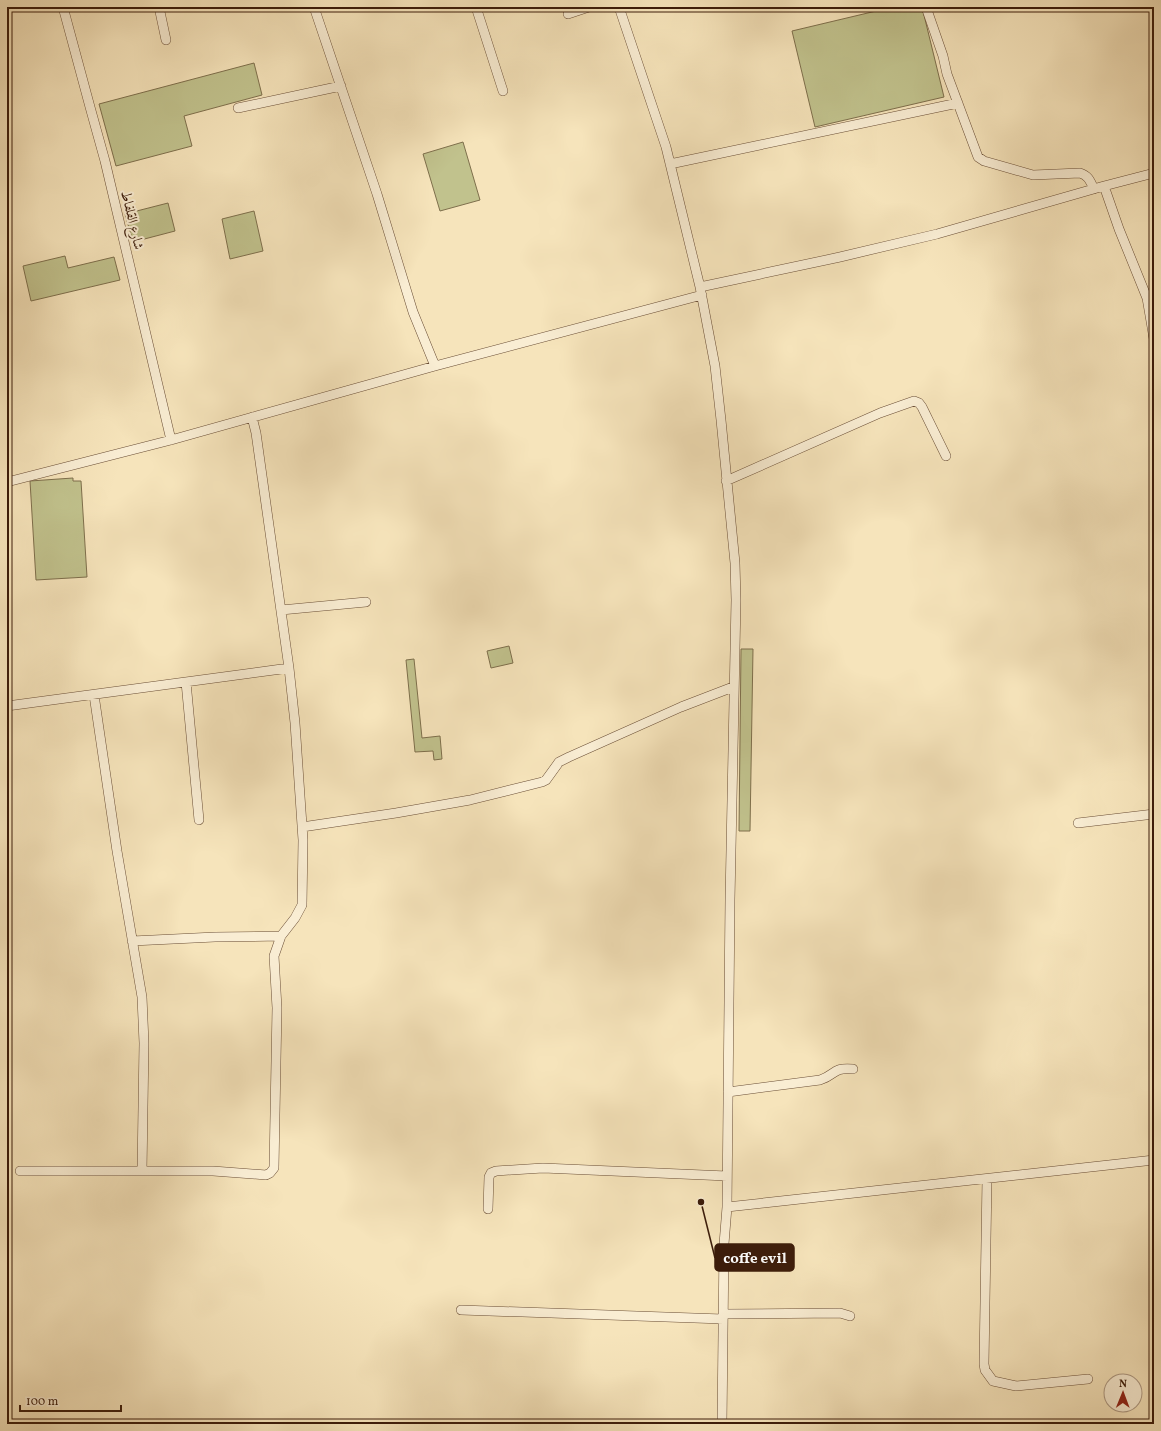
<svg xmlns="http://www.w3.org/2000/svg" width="1161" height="1431" font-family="Vollkorn,Amiri,serif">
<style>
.green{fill:#c1c28d;stroke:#7e6f4c}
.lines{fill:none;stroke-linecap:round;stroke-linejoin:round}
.minor-casing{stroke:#6a4e36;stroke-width:10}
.minor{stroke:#f9edd3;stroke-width:9}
.labels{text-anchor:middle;stroke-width:4;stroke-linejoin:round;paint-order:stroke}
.street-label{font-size:14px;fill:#3c1c0a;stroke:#f9edd3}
.leader{fill:none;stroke:#3c1c0a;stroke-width:1.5}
.callout-dot{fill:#3c1c0a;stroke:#f9edd3;stroke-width:1.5}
.callout{fill:#3c1c0a;stroke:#3c1c0a;stroke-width:1.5}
.callout-label{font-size:15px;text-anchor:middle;font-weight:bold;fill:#fff}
</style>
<rect width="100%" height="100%" fill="#f6e4bb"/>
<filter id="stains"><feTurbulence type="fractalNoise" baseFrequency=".005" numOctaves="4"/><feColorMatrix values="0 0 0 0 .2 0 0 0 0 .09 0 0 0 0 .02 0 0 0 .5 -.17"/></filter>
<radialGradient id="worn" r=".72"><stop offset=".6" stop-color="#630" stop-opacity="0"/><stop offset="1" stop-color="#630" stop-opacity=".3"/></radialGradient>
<path class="green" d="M893 7H922L944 97 815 127 792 31Z
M254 63 262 95 184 116 192 146 116 166 99 104Z
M463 142 480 200 440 211 423 154Z
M168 203 175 231 133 242 125 214Z
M254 211 263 251 230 259 222 219Z
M65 256 68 268 114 257 120 280 31 301 23 266Z
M73 478V481H81L87 577 36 580 30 481Z
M509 646 513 663 491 668 487 651Z
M741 649H753L750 831H739Z
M414 659 422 738 440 736 442 759 434 760 433 751 415 752 406 660Z"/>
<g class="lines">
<defs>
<path id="minor" d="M63 7 90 107 105 161 171 440
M159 7 166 40
M314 7 377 194 413 312 435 366
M476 7 503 91
M619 7 666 147 700 287 715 366 721 420 735 563 736 600 730 900 727 1207 724 1244 722 1424
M926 7 943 56 947 74 978 157 984 161 1033 175 1080 173C1089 176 1090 181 1094 189
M568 14 589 7
M238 108 341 86
M670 164 958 103
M1104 186 1119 229 1147 298 1154 339
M700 287 840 257 937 234 1104 186 1154 173
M726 481 880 413 914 401 919 403 922 407 946 456
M7 482 171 440 435 366 702 295
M281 610 366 602
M186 682 199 820
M94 695 117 851 142 997 144 1043 142 1171
M7 706 289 668
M1078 823 1154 814
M302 827 396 813 470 800 542 782 546 780 559 762 569 757 681 707 733 687
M132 941 215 937 281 936
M728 1092 820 1080C836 1075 832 1067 853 1069
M20 1171H213L266 1175 270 1173 274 1168 277 1008 274 956 281 936 295 918 302 905 303 840 295 723 289 668 256 433 252 417
M987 1179 984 1364 985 1370 993 1381 1016 1386 1088 1379
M727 1207 1154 1160
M488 1209 489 1177 491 1173 496 1171 543 1168 727 1176
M461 1310 723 1319
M723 1314 840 1313 850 1316"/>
</defs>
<use href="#minor" class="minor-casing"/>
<use href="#minor" class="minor"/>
</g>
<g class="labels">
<g class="street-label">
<text transform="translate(133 220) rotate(77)" y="5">شارع القلفاط</text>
</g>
</g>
<path class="leader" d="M701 1202L715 1258"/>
<circle class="callout-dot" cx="701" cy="1202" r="4"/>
<rect class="callout" x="715" y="1244" width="79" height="27" rx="4"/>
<g class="callout-label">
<text x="755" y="1263">coffe evil</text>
</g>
<rect width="1161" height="1431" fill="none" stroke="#f6e4bb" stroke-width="24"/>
<rect x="8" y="8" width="1145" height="1415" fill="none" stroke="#3c1c0a" stroke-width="2"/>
<rect x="12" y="12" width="1137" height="1407" fill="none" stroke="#3c1c0a"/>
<g transform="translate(1123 1393) rotate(1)"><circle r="19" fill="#f9edd3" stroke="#ad9983"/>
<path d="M0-3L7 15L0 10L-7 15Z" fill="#8f2418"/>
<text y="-6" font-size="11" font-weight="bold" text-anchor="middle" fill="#3c1c0a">N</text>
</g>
<path d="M20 1405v6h101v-6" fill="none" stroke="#3c1c0a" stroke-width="2"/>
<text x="26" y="1405" font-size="12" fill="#3c1c0a" stroke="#f9edd3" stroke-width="3" paint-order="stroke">100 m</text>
<rect width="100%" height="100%" filter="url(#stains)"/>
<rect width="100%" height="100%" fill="url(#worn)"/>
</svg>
